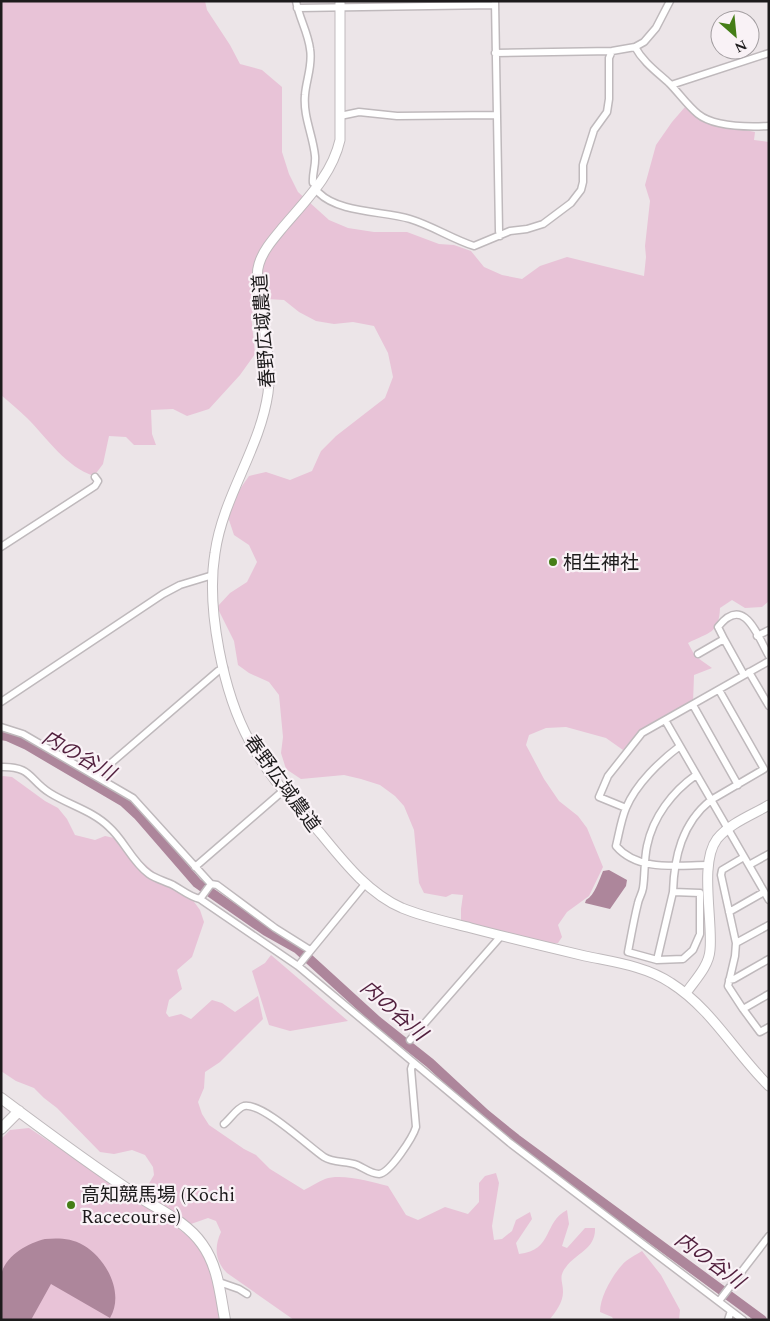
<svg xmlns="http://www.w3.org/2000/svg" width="770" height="1321" font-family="Spectral,'Noto Sans JP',serif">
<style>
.green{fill:#e8c3d7}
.water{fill:#ad869b}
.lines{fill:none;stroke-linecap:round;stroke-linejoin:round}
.river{stroke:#ad869b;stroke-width:10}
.street-casing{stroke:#bfb9bc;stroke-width:9}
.secondary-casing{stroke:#bfb9bc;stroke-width:11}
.primary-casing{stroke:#bfb9bc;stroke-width:12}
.street{stroke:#fff;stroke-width:6}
.secondary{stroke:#fff;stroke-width:9}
.primary{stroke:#fff;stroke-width:10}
.poi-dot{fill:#457e17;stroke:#f9f2f6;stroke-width:2}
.labels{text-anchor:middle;stroke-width:4.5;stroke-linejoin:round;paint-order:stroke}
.street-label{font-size:19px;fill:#1d1b1c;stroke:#f9f2f6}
.poi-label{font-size:19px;fill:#1d1b1c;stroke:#f9f2f6;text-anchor:start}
.water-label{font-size:20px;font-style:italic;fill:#511f3d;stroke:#f9f2f6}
</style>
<rect width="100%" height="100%" fill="#ece5e8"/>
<path class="green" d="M1 1H205L207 10 230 45 240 64 262 70 282 87V152L289 174 298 192 329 220 348 228 374 232H407L439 244 454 245 471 251 484 267 502 275 522 279 540 266 567 257 644 276 646 257 645 246 650 201 645 185 656 145 672 122 685 107C707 124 728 126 755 132L754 140 769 142V601L762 607 745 608 732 600 720 608C719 634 709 632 688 643L695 656 712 668 694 675 693 703 639 731 623 750 606 738 566 727 546 728 529 735 526 745 544 779 559 801 578 816 587 828 603 867 589 896 567 912 558 925 562 937 558 943 543 944 461 923V909L463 895 452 894 446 897 424 893 419 883 414 830 404 806 395 796 380 785 361 779 344 775 301 779 286 769 281 753 283 737 279 695 269 682 249 673 238 665 234 641 217 607 230 593 247 582 257 562 249 545 234 535 228 517 233 499 249 476 266 472 290 480 312 471 321 451 336 436 385 398 393 377 388 353 374 326 353 322 334 324 316 321 299 312 284 300 267 299 251 314 255 354 240 375 209 409 187 416 173 409 151 410 152 434 156 445H134L126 437 109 436 103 464 94 476C66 467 47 438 27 418 19 410 10 403 1 395Z
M3 776 12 777 45 801 58 808 67 819 75 835 95 840 105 836 114 838 160 877 175 882 189 895 200 910 204 922 192 957 177 970 182 989 169 1000 166 1013 169 1017 181 1014 191 1019 212 1000 222 1003 235 1012 258 996 263 1019 220 1062 205 1072 204 1088 198 1102 202 1114 209 1125 244 1149 256 1155 270 1169 304 1190C310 1187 318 1182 325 1179 342 1173 371 1182 388 1186L406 1215 418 1220 445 1207 468 1214 479 1202V1183L485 1176 496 1173 499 1183 492 1226 494 1240 502 1239 512 1231 516 1220 530 1212 532 1219 516 1243 519 1254C554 1250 543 1222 567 1210L569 1224 562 1246 567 1248 585 1228H595C596 1249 576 1253 566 1267 558 1277 563 1281 563 1292 563 1302 556 1312 549 1320H294L227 1273C215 1261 214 1247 221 1232L216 1221 208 1218 191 1224 144 1192 154 1175 153 1167 145 1155 132 1150 114 1154 100 1152 57 1108 44 1098 34 1088 16 1081 1 1071V777Z
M271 955 348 1021 290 1031 269 1025 252 971 265 963Z
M29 1128 163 1217 193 1240 203 1255 208 1266 215 1289 219 1320H1V1139L10 1130Z
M642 1251 661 1275 680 1310 679 1320H614L612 1317 600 1312C600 1297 612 1276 622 1265 627 1259 636 1255 642 1251Z"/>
<path class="water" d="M609 870 627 880 626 886 610 909 585 903 586 900C595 895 599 880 603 871Z
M45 1239C58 1238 71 1238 83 1245 106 1258 125 1293 110 1318L51 1284 31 1320H1C1 1305 0 1290 1 1276 4 1256 28 1243 45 1239Z"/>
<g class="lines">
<path class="river" d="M1 735 7 736 27 745 124 802 138 815 197 883 266 931 298 949 377 1021 430 1063 485 1114 516 1139 762 1320"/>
<defs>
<path id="street" d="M296 1C299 18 308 32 310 49 313 65 306 80 305 95 303 117 313 135 315 156 316 165 312 174 313 183
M495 1 499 231 500 236
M297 8 495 5
M635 47C643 62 657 72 669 83 679 93 687 105 698 114 714 127 749 127 769 126
M495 53 612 51 635 47 644 42 656 28 670 1
M671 85 769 53
M340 116 359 112 397 116 497 115
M319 193C339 213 384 211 410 219 433 226 452 239 474 246L510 231 527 229 543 224 571 203 581 190 583 182V165L594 130 607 112 609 99V58L612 51
M1 547 95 486 98 481 95 477
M757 636 769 630
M724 639 718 627C744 594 757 635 769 656
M698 654 724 639 744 675
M749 672 769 706
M1 702 163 594 180 585 213 575
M693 705 738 785
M665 720 769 900
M1 727 23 734 133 798 211 884 217 885 275 928 310 950
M680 746C660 761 636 784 626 808 621 820 619 834 616 846 638 872 678 865 708 865
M1 767C32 766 29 780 50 793 69 805 93 811 109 827 124 840 132 862 149 874 156 879 165 881 173 885 182 890 190 897 200 899L298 966 510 1143 743 1320
M96 776 218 671 224 668
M626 808 599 797 608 776 642 733 769 661
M744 857 722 870 721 875 736 943 735 956 728 986 743 1009 769 994
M749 865 769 854
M195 867 284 790
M673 892C674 857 682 823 711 800L764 769 719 690
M200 899 211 884
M729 912 764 892
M736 943 769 925
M657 960 673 892 700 893V934L693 950 683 959 657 960 628 952C631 936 634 919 638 903 639 898 642 894 643 888 645 875 644 860 647 846 653 817 672 792 696 775
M298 966 366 883
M729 980 734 979 769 959
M743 1009 760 1032 769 1027
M410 1040 501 936
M224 1124C230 1119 237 1108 244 1106 262 1102 309 1147 324 1157 333 1163 347 1161 357 1165 364 1168 371 1174 379 1174 390 1173 413 1137 416 1127L411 1069 413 1063
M219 1282 239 1289 247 1294
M719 1301 769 1236
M728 1320 731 1311"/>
<path id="secondary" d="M340 1V140C332 175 306 200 284 226 275 237 263 250 259 264 255 276 259 291 261 303 264 332 272 364 268 393 260 449 223 496 215 553 206 608 223 693 250 742 268 776 296 805 321 834 344 862 368 893 402 908 424 917 448 922 471 928 509 938 547 947 585 956 613 962 646 966 671 983 712 1009 735 1053 769 1086
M686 993C695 980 709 966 710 950 713 920 699 863 717 839 730 823 752 815 769 805"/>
<path id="primary" d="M1 1098C45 1131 89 1164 135 1194 157 1209 186 1221 202 1244 218 1266 220 1293 225 1320
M1 1129 19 1111"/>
</defs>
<use href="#street" class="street-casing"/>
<use href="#secondary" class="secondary-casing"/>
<use href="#primary" class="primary-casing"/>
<use href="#street" class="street"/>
<use href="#secondary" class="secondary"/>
<use href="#primary" class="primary"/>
</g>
<g class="poi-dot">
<circle cx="553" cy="562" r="5"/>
<circle cx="71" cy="1205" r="5"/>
</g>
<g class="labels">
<g class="street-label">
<text transform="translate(263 331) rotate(-94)" y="7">春野広域農道</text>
<text transform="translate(283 783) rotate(54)" y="7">春野広域農道</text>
</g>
<g class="poi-label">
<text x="563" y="569">相生神社</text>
<text x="81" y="1201">高知競馬場 (Kōchi<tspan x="81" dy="22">Racecourse)</tspan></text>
</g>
<g class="water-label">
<text transform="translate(79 755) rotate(30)" y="7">内の谷川</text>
<text transform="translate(394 1010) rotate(41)" y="7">内の谷川</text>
<text transform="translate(710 1260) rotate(36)" y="7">内の谷川</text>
</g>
</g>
<rect width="770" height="1321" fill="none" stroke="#1d1b1c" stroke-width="5"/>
<g transform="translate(735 35) rotate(153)"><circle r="24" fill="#f9f2f6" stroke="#a19c9f"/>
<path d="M0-4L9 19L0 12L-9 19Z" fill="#457e17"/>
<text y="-8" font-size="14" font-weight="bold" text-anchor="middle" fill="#1d1b1c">N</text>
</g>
</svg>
